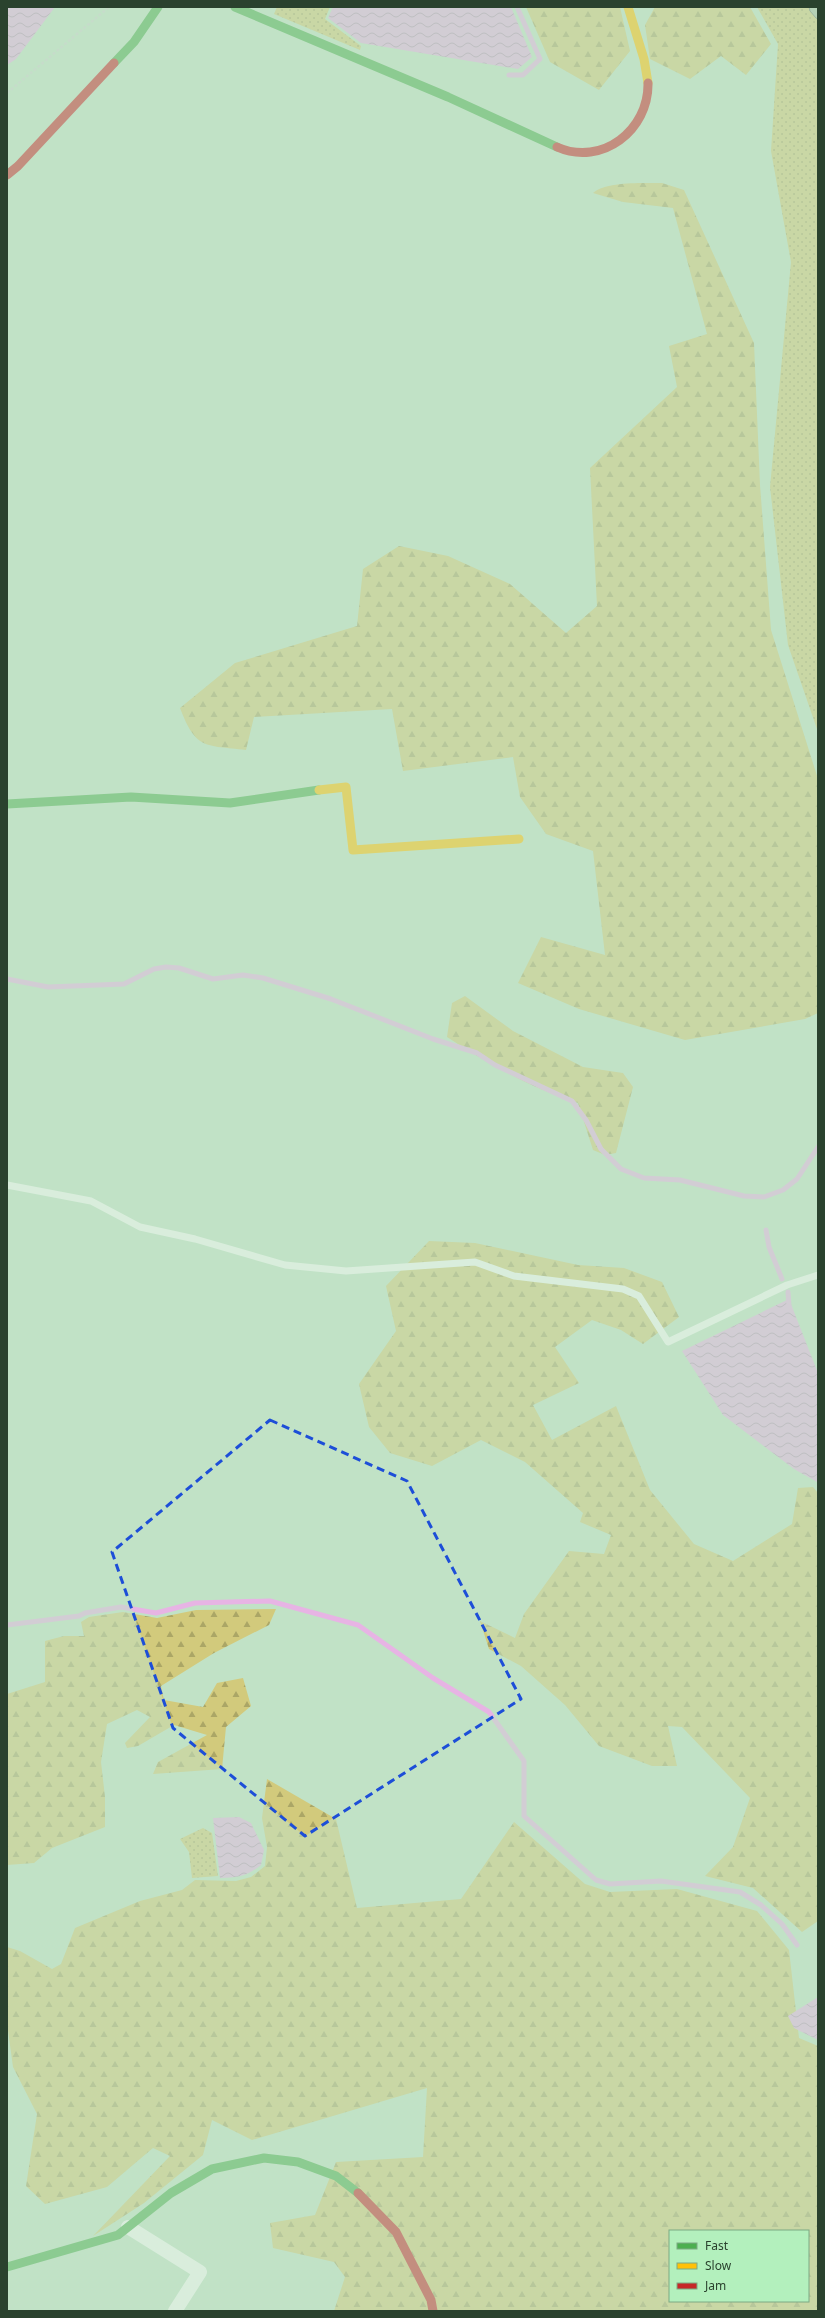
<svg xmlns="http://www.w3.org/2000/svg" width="825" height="2318" font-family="'Noto Sans',sans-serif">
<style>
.grass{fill:url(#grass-dots)}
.forest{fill:url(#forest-firs);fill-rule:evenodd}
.water{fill:url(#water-waves)}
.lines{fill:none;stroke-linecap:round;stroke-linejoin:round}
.stream{stroke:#e7b4e4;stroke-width:5}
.building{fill:#a9bea5;stroke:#768574}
.path{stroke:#ccd5ce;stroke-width:2.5;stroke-dasharray:3 2;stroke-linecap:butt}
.lane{stroke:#f6fbf6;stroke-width:7}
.street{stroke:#f6fbf6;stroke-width:14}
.fast{stroke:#4caf50;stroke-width:9}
.slow{stroke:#ffc107;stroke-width:9}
.jam{stroke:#c62828;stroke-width:9}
.marked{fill:none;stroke:#1d4ed8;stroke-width:3;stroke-dasharray:8 5;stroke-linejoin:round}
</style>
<defs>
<pattern id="grass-dots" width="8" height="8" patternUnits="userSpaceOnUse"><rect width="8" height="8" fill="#d2ca7c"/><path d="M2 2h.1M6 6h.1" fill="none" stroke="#aba666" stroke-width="1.8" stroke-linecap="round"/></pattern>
<pattern id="forest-firs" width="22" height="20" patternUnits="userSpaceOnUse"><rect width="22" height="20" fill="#d2ca7c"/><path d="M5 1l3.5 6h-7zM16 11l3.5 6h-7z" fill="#aba666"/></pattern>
<pattern id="water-waves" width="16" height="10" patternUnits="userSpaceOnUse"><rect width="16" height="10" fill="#e7b4e4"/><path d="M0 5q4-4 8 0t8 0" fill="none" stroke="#bb94b9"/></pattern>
</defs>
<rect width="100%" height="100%" fill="#c1e2c6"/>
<path class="grass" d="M277 7H330L325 19 361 46 360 50 274 14Z
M757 7H818V732L788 645 770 487 791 262 771 151 778 44Z
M203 1828 212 1833 218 1876 192 1878 189 1852 180 1839Z"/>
<path class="forest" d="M526 7H620L630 51 599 90 550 62Z
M655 7H750L771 44 746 75 721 56 690 79 650 59 645 25Z
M662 183 684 190 754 343 760 485 771 630 818 779V1013L805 1019 685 1040 579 1009 518 983 541 937 605 955 593 851 546 834 520 797 513 757 403 771 392 709 254 717 246 750C205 745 196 750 180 708L235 663 357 626 363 569 399 546 448 556 510 584 566 633 597 606 590 468 677 387 669 346 707 334 673 208 623 202 593 193C606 181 644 183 662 183Z
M465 996 513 1031 583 1067 623 1073 633 1087 616 1153 605 1155 593 1150 578 1103C530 1088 489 1064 447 1037L452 1003Z
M429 1241 475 1243 578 1265 624 1268 662 1282 679 1317 643 1344 621 1330 592 1320 555 1347 579 1383 533 1405 552 1440 616 1406 650 1490 694 1544 733 1561 792 1524 798 1488 813 1487 818 1493V1921L802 1932 753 1888 705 1876 733 1847 750 1798 682 1727 668 1726 677 1766H652L599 1746 565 1705 521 1666 489 1649 480 1621 515 1638 524 1614 569 1551 604 1554 611 1535 580 1522 583 1513 525 1462 481 1440 432 1466 390 1453 369 1427 359 1384 396 1331 386 1286Z
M276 1609 269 1625 214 1653 161 1686 164 1700 203 1707 217 1683 243 1678 251 1706 226 1727 222 1769 153 1774 158 1762 207 1735 174 1725 138 1746 127 1748 125 1743 150 1717 137 1710 107 1724 101 1762 105 1797V1827L52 1848 34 1863 7 1865V1694L45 1682V1641L64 1636H84L81 1622 89 1617 123 1612 157 1618 196 1610Z
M267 1779 336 1819 357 1908 461 1899 514 1822 585 1884 610 1892 677 1889 757 1911 789 1950 799 2038 818 2046V2311H334L345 2277 334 2262 273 2248 270 2223 315 2215 336 2162 423 2157 427 2088 252 2140 212 2120 203 2155 144 2203 93 2236 170 2156 153 2148 107 2187 45 2204 26 2186 37 2114 13 2067 7 2023V1947L20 1951 52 1969 61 1964 75 1928 140 1901 182 1890 195 1880 236 1881 251 1877 265 1866 267 1847 262 1818ZM670 2231H808V2301H670Z"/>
<path class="water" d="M7 7H55L16 59 7 65Z
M333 7H511L532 57 518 69 361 43 328 18Z
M789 1299 818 1373 817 1482 794 1469 723 1415 682 1351Z
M239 1817 251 1823 264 1850 261 1865C248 1876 237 1878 220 1878L213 1818Z
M818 1997V2040L794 2028 788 2016Z"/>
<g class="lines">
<path class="stream" d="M509 75H523L540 59 517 7
M7 979 48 987 124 984 154 969 166 967 179 968 213 979 243 975 263 978 331 999 433 1039 477 1053 495 1065 572 1101 586 1120 601 1149 621 1169 644 1178 680 1180 744 1196 764 1197 783 1190 797 1179 818 1147
M766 1230 769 1247 782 1279
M788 1292 789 1306
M7 1625 79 1616 85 1613 121 1607 156 1613 195 1603 270 1601 358 1625 433 1678 489 1712 524 1761V1816L596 1880 610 1884 661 1881 740 1892 761 1905 782 1924 797 1945"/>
</g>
<path class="building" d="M809 7H818V19L816 18 810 11Z"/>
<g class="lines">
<path class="path" d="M7 93 109 7"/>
<path class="lane" d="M7 1185 91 1201 140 1227 195 1239 285 1265 346 1271 475 1262 514 1276 623 1289 639 1296 668 1342 787 1285 818 1275"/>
<path class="street" d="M128 2227 200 2272 175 2311"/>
<path class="fast" d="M235 7 448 97 557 147
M114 63 134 42 158 7
M7 804 131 797 230 803 319 790
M7 2267 118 2235 171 2193 212 2169 264 2158 298 2162 336 2176 358 2193"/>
<path class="slow" d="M628 7 644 59 648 83
M319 790 346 787 353 850 519 839"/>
<path class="jam" d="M557 147C602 167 649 130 648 83
M7 175 18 166 114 63
M358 2193 396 2232 431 2300 433 2311"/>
</g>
<path d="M0 0H825V2318H0ZM270 1420 407 1481 521 1699 305 1836 173 1728 112 1552Z" fill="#c1e2c6" fill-opacity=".55" fill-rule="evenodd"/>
<path class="marked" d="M270 1420 407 1481 521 1699 305 1836 173 1728 112 1552Z"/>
<rect width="825" height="2318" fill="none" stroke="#2a422e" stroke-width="16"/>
<rect x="669" y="2230" width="140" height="72" fill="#b3f0bd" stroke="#7caa84"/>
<rect x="677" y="2243" width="20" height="6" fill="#4caf50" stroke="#7caa84"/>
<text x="705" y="2250" font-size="12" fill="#2a422e">Fast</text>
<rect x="677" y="2263" width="20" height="6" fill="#ffc107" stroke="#7caa84"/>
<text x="705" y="2270" font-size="12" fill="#2a422e">Slow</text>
<rect x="677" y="2283" width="20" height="6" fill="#c62828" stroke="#7caa84"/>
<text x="705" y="2290" font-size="12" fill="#2a422e">Jam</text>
</svg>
